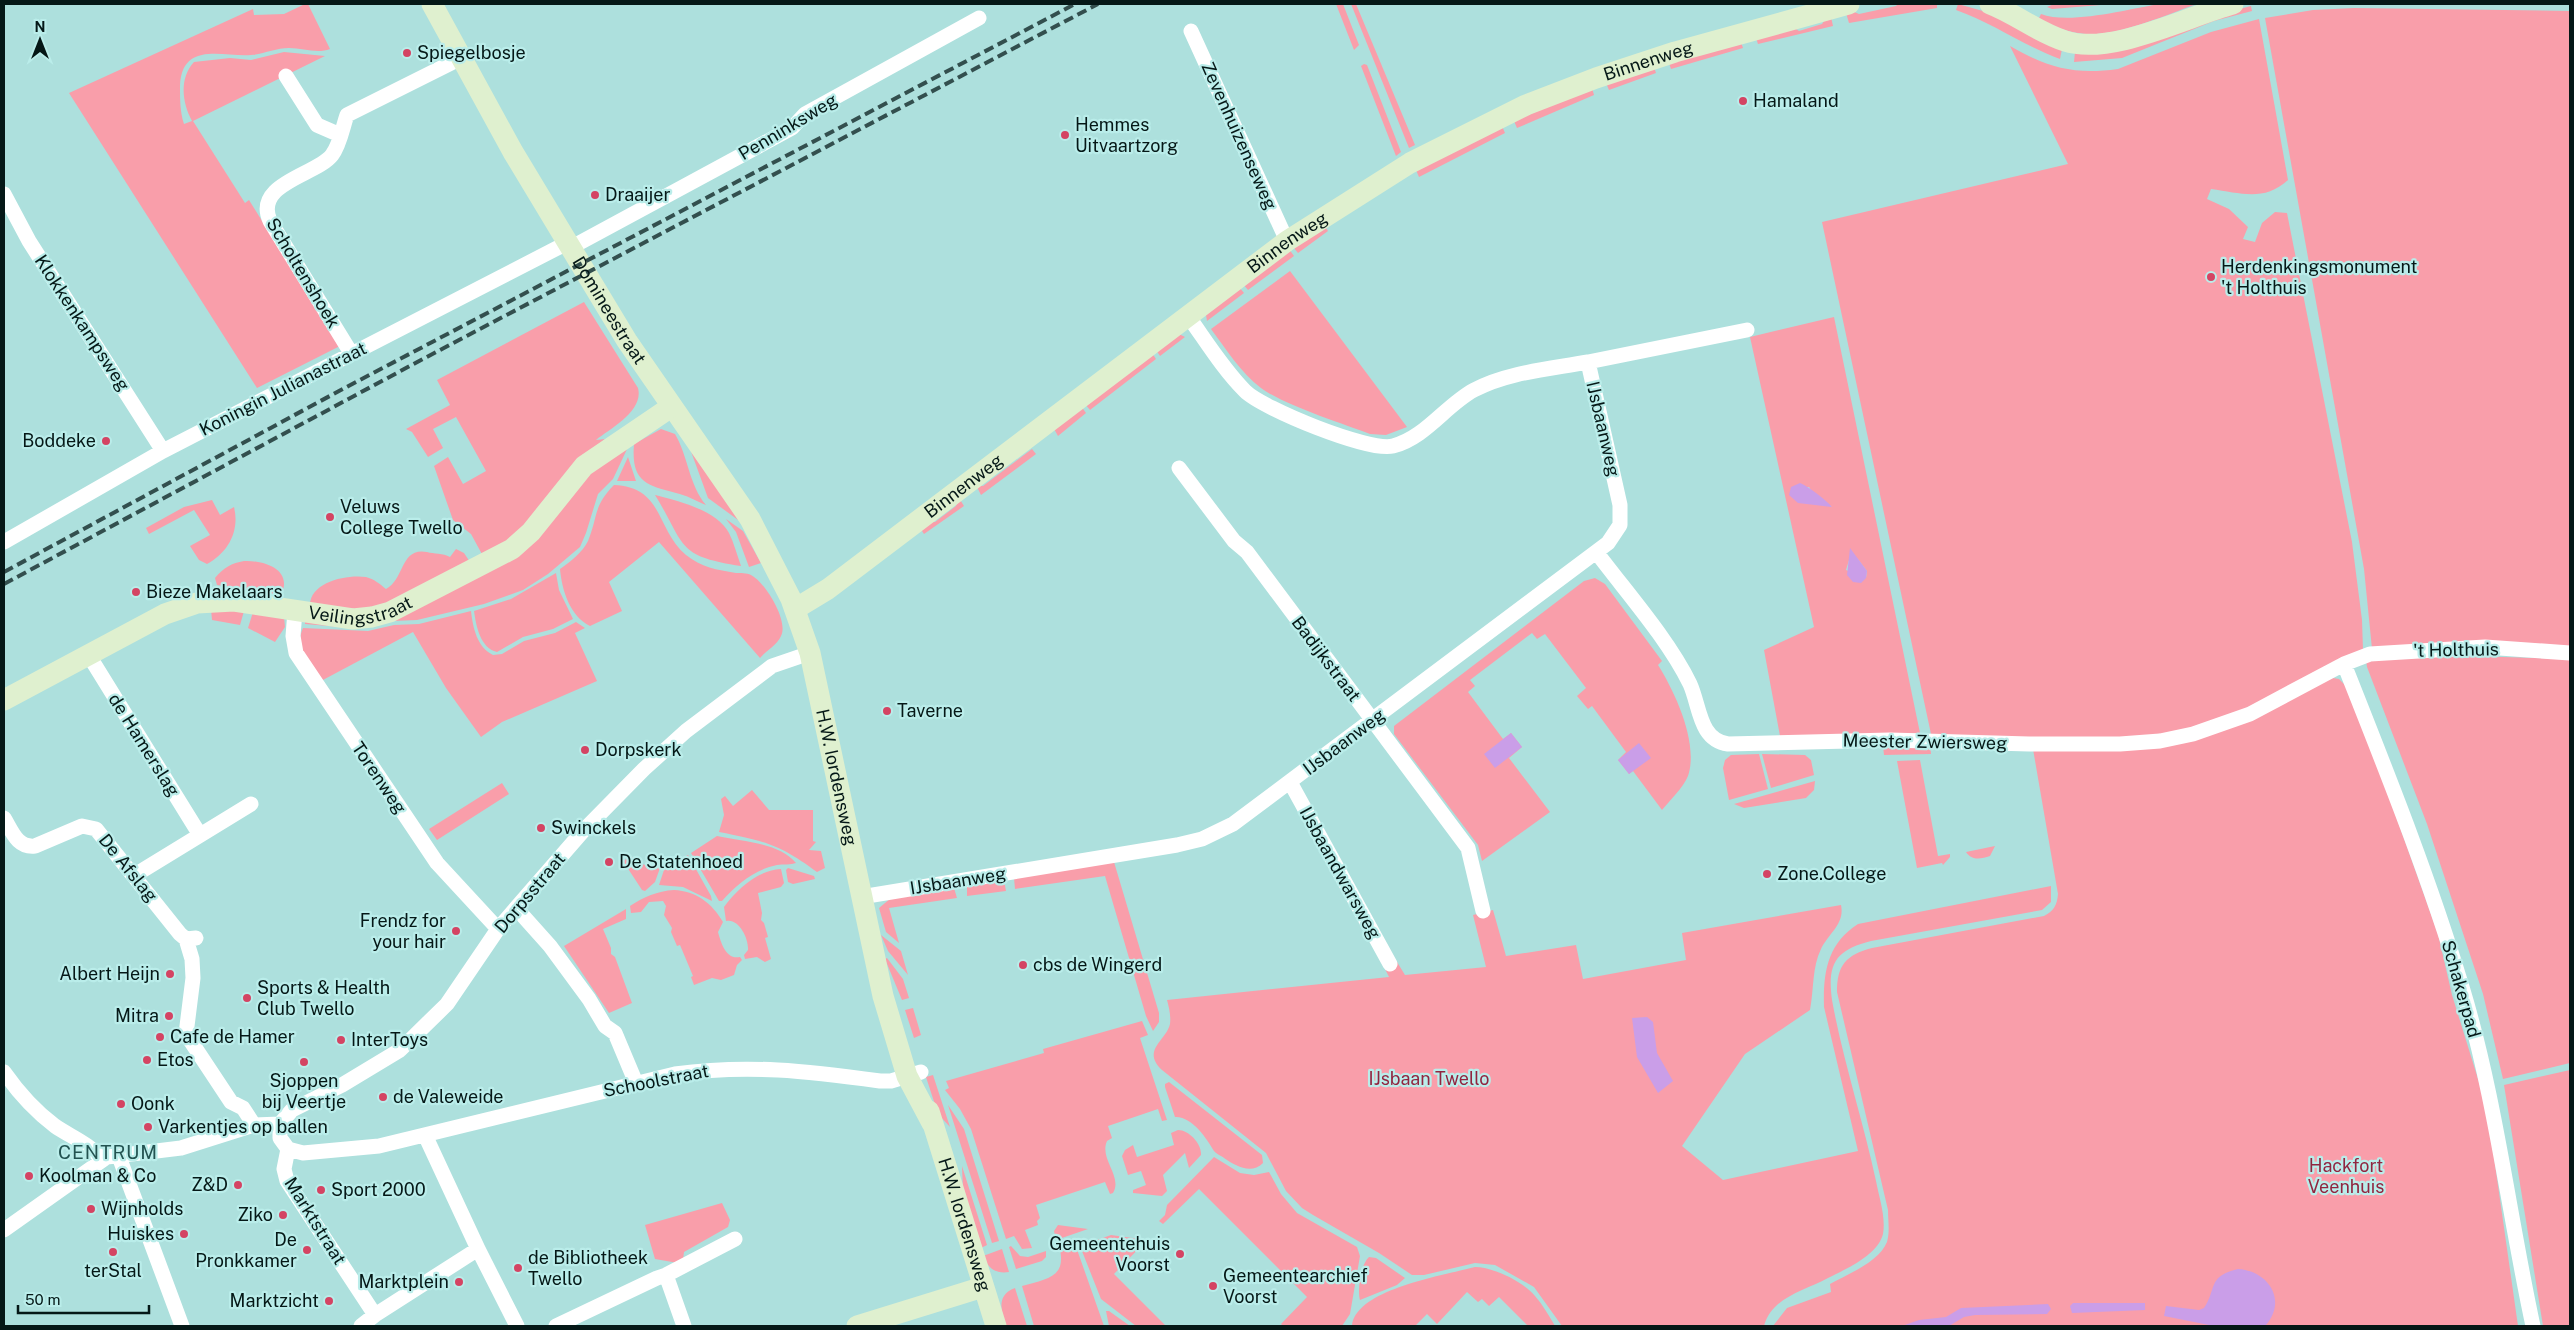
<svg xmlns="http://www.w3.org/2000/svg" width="2574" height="1330" font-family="'Public Sans',sans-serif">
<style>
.green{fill:#f99eaa;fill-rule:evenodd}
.water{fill:#ca9ee8}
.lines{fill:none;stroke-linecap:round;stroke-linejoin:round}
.street{stroke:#fff;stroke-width:15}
.secondary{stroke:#dff0cf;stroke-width:21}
.rail{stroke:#334f4e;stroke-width:4;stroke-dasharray:10 5;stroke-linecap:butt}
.poi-dot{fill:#d44463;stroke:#baedea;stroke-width:2}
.labels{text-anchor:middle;stroke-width:4.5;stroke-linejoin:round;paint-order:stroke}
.poi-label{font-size:18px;fill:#051817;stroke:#baedea;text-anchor:start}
.street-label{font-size:18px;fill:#051817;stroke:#baedea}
.park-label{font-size:18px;fill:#91253f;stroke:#baedea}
.neighbourhood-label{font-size:19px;letter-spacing:1px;fill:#235351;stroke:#baedea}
</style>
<rect width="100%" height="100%" fill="#ade0dd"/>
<path class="green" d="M305 4H308L330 49C317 54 303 48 289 48 276 48 264 54 251 55 222 57 182 41 180 86 180 99 180 112 184 124L192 121C182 103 179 78 194 62L230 58 251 60 284 52 325 56 193 121 245 203 249 200 340 346 257 388 69 93 253 9 254 15 284 14Z
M1336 4H1343L1359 45 1354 50Z
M1351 4H1356L1415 145 1409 148Z
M1898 4H1937V8L1849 23 1846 13 1852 11 1859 14 1896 6Z
M1958 4 1990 13 2062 49 2060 59C2024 46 1993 23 1956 10Z
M2054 4H2113L2052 9 2047 7Z
M2159 4H2197C2165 15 2120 36 2086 34 2069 33 2054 26 2038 20L2041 14C2069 25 2129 9 2159 4Z
M2251 6 2252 11 2214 21 2122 58 2074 62 2075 52Z
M2354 8 2570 11V647L2372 649 2364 569 2265 18 2313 10Z
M1831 17 1833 26 1758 44 1756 38 1793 27 1799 31 1822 24 1826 18Z
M2259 19 2288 180C2264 202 2241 193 2211 189L2207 199 2229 209 2248 227 2243 239 2255 242 2262 223 2275 212 2287 213 2352 542 2362 620 2363 650 2220 721 2164 734 2128 737 2031 738 1931 734 1822 222 2068 164 2010 46C2048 68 2074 75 2118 69L2211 32Z
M1741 42 1743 48 1671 69 1669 63Z
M1364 64 1367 65 1401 152 1396 156 1361 66Z
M1654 67 1656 73 1609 90 1606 83Z
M1592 88 1594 95 1517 128 1514 121Z
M1502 126 1505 133 1419 177 1416 170Z
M1324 225 1328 231 1298 253 1293 247Z
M1289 249 1294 256 1248 290 1243 284Z
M1290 271 1407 427 1386 435 1370 434C1341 423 1284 405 1261 388 1241 373 1226 349 1211 329Z
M1239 287 1244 293 1207 321 1206 315Z
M584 302 638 388C644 411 611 428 596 440L605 439 580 460 517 535 483 556 471 534 453 520 434 466 448 457 463 484 486 471 456 417 433 429 443 448 428 457 412 432 406 429 450 405 437 380Z
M1834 317 1920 733 1780 736 1764 650 1814 627 1750 337ZM1791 487H1809L1813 493 1832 507ZM1850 557 1857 558 1867 571 1866 578 1846 570Z
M1179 334 1185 337 1160 356 1156 350Z
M1152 353 1156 359 1090 410 1085 404Z
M1081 406 1086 413 1058 436 1053 427Z
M661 429 675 434C688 456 689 485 706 505 696 501 686 495 676 493 645 485 631 481 634 444Z
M689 446 745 525 708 498Z
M628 447 613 479 598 494 586 533 580 547 548 574 523 590 484 604 417 620 393 621 353 628 305 624V620L352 626 388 621 508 560 536 539 588 474Z
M1032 449 1036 454 981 495 976 485 983 486Z
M628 457 636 481H617Z
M614 485C664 487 656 530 686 555 701 567 717 570 736 573 740 573 747 573 751 575 765 582 789 621 781 636 777 645 766 651 760 658L659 542 609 582 622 611 590 626C570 616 562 591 560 569 570 562 583 552 588 541 598 517 593 506 614 485Z
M655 495C678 501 717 510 729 533 734 543 737 555 741 566 675 556 686 545 655 495Z
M959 498 964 506 924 534 920 528 928 522H935L956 506Z
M212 500 220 515 234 507C240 531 228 553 207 564L199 560 190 546 210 535 194 510 149 534 146 528 184 507Z
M726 519 743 531 761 563 749 567 736 532Z
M456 549 464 553 470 562 404 597 364 610 310 605C310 582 347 574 366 577 374 579 380 584 386 589 405 579 400 547 427 552 434 554 443 553 450 557Z
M244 561C261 560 290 568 283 590L275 594 217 585 215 578C223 568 232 563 244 561Z
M556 573 559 590 573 619 553 629 523 637 497 652C480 648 476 625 474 611L511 599Z
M1595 578 1605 584 1662 661 1658 665C1675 692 1699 743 1688 776 1683 788 1670 800 1662 810L1633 771 1629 774 1618 760 1626 752 1592 706 1588 709 1577 696 1586 688 1545 634 1537 639 1532 633 1470 680 1475 686 1468 692 1503 739 1511 733 1522 747 1509 758 1550 812 1482 861 1478 845 1394 734V726L1584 581Z
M211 609 244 611 240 625 212 620Z
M471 611C473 628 477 647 493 655L502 654 524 641 555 633 576 622 585 628 575 633 597 681 502 722 481 737 446 688 413 632 321 681C310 665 294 648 303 628L368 631 394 625 419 624Z
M253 612 284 617 285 627 275 642 248 628Z
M2441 655 2570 659V1063L2503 1079 2483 994 2427 824 2367 667 2366 660Z
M2333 678 2339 679 2346 686 2378 766 2438 934 2452 995 2487 1108 2518 1326H1773L1787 1308 1831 1292 1830 1284C1848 1274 1879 1262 1887 1242 1890 1232 1888 1220 1888 1210L1837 992C1837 965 1846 955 1872 948L2044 916C2054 911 2057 905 2058 894L2033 749 2157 746Z
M1930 744 1931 754 1884 755 1883 746Z
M1759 754 1768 789 1729 800 1723 768 1725 760 1731 755Z
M1762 754 1805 755 1811 760 1814 775 1771 788Z
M1920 760 1938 856 1950 854V857L1943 865 1942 863 1917 868 1897 761Z
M1815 781 1814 790 1806 798 1744 808 1734 804Z
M502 783 509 794 437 840 429 829Z
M752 790 769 810H813V841L816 842 809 850 821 851 825 868 817 872C779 844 765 841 719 832L724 815 721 799 725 796 733 806Z
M717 836C741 841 780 843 796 863 791 865 783 864 777 865 754 870 737 884 722 901H719L691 853Z
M1995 846 1990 856C1981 859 1972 861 1966 852Z
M688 855 711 896 712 901 683 887 659 885 665 867Z
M631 856 641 864 660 868 655 882 645 891 642 890 623 861Z
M1114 862 1159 1013V1022L1153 1031 1146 1016 1105 876 1015 889 1014 878Z
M788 868 814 876 815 879 793 884 788 882 786 870Z
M781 869 784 883 781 887 758 893 762 913 761 920 764 923 768 937 765 938 771 959 765 962 757 957 745 959 744 955 748 950C749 939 739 918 726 921L724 907C737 889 758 870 781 869Z
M1004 880 1006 891 967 896V886Z
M2051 886V902L2042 910 1871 941C1836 950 1827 963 1832 1000 1843 1061 1863 1120 1876 1181 1879 1197 1886 1217 1883 1234 1878 1255 1846 1269 1828 1278 1804 1291 1772 1297 1764 1326H1562L1534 1287 1495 1265 1475 1263 1424 1275H1412L1379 1253 1313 1215 1302 1208 1286 1191 1266 1153 1162 1070C1141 1050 1166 1041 1170 1024 1171 1016 1169 1007 1167 1000L1389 977 1385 969 1397 962 1405 975 1486 967 1473 915 1493 910 1506 956 1576 945 1583 979 1686 960 1682 933 1841 905C1845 924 1829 933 1821 949 1812 967 1814 989 1810 1010L1745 1054 1682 1146 1723 1180 1858 1151 1824 1007C1823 973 1827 944 1858 924Z
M954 888 957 898 889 908 899 943 886 932 879 908 891 898Z
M674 890C696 891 712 903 723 922L718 932C721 943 726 960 740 957L742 960 737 965 734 975 721 980 712 978 694 985 691 977 693 976 680 945 677 946 671 932 672 928 664 915 666 906 663 901 649 902 641 912 631 913 630 906C644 897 657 891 674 890Z
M626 909V919L603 929 611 948V954L615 957 632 1003 609 1013 564 946Z
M881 935 901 951 908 975 888 951Z
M887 958 903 979 909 998 902 1000 885 959Z
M913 1008 921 1035 914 1038 905 1010Z
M1142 1021 1148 1035 1140 1038 1167 1120 1162 1121 1158 1109 1108 1126 1112 1138 1107 1141C1099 1159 1123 1176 1113 1193L1110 1194 1105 1182 1036 1205 1040 1218 1037 1221 1038 1225 1025 1230 1032 1248 1022 1249 1014 1236 1006 1239 971 1129 960 1109 945 1090 949 1088 946 1081 1044 1053 1043 1049Z
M2570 1070V1326H2543L2504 1085Z
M933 1075 950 1127 938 1114 926 1077Z
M1169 1082 1262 1155 1263 1163C1251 1175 1236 1166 1224 1158 1222 1156 1216 1154 1214 1151 1207 1139 1192 1116 1175 1117L1165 1087V1084Z
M948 1105 964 1129 999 1241 992 1243Z
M1178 1130C1189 1130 1202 1144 1201 1155L1189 1168 1185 1153 1163 1175 1167 1191 1162 1196 1133 1193V1190L1146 1185 1141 1171 1128 1175 1122 1156 1125 1150 1133 1145 1137 1157 1174 1145 1171 1133Z
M1214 1157 1240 1173 1254 1175 1269 1172 1281 1194 1297 1213 1357 1247 1360 1256 1350 1314 1342 1326H1283L1281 1324 1307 1297 1199 1189 1163 1224 1159 1221 1165 1215 1167 1205Z
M962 1166 987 1245 981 1248 963 1192Z
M722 1203 730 1220 728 1227 684 1252 683 1260 678 1263 655 1259 645 1225Z
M1058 1225 1088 1229 1056 1240 1054 1231Z
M1111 1235 1147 1240 1114 1274 1166 1326H1136L1101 1299 1080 1246Z
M1074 1241 1104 1326H1034L1022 1286C1046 1279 1068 1278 1059 1246Z
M1011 1246 1020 1256 1028 1257 1046 1251V1257L1042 1261 1016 1269 1009 1247Z
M1002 1249 1009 1272C995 1274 988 1268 983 1256Z
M1369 1257 1376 1258 1405 1278 1397 1285 1360 1300C1357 1290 1361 1264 1369 1257Z
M1475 1267C1493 1267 1524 1282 1535 1296 1543 1305 1549 1316 1555 1326H1528L1499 1297 1489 1306 1482 1299 1478 1302 1467 1292 1437 1324 1427 1314 1415 1326H1352C1355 1289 1446 1275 1475 1267Z
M1015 1288 1027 1326H1006C1001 1311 996 1295 1015 1288Z
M1106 1311H1109L1130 1326H1109Z"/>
<path class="water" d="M1800 483C1809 487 1825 499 1832 507L1798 503 1789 495 1791 487Z
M1850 548 1867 571 1866 578 1861 583 1853 582 1847 575Z
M1511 733 1522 747 1495 768 1484 754Z
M1639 743 1651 758 1629 774 1618 760Z
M1647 1017 1653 1022 1657 1053 1673 1081 1658 1093 1637 1057 1632 1018Z
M2238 1269C2269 1271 2288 1301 2265 1326H2214L2164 1316 2166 1306 2199 1310 2204 1308C2217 1289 2207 1276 2238 1269Z
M2073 1303H2145V1310L2072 1313 2070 1306Z
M2048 1304 2051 1309 2047 1314 1975 1315 1964 1317 1949 1326H1902L1919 1320 1946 1317 1961 1308Z"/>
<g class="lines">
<path class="street" d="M1191 31 1287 241
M286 76 317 125 340 135
M4 194 29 241 163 451
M570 248 792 128 805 114 979 18
M1188 316C1206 341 1223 369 1245 391 1263 409 1369 452 1393 446 1425 438 1446 405 1474 390 1508 372 1550 369 1588 362
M351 353 270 221C253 183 317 175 332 155 340 145 343 126 347 115L461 58
M1179 468 1234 541 1247 552 1468 848 1483 911
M4 542 163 451 567 243
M1597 553C1627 593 1668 639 1690 684 1700 706 1699 740 1728 744L1890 740 2029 744H2120L2160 741 2193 734 2250 714 2344 664 2370 654 2485 647 2570 653
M295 611 293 636 296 653 437 863 498 929
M810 653 772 666 686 731 644 769 583 831 516 908 498 929 447 1004 400 1050 342 1085 292 1110 280 1124V1138L288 1149 303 1153 379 1146 675 1074C748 1064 808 1071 880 1081H891L921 1072
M88 654 200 835
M2344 664C2386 770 2429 877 2462 987 2495 1095 2509 1215 2533 1326
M1290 782 1390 964
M4 818C12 831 17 848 35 846L82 826 96 829 180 934 186 939 196 938
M135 875 251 804
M861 897 1177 845 1202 839 1233 824 1608 543 1620 525V505L1588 362 1747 330
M516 908 550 946 589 999 605 1026 615 1033 636 1083
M186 939 192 959 193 978 186 1034 231 1102 243 1108 254 1125
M4 1072C18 1092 35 1111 55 1126 71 1137 89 1143 102 1160
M425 1135 478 1249
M288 1149 284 1169 287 1181 375 1315
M118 1154 182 1326
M4 1230 107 1157 181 1148 254 1125 280 1124
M666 1275 684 1326
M361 1326 375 1315 478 1249 517 1326
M556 1326 657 1278 666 1275 735 1239"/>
<g class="secondary">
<path id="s1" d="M432 4 513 152 627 341 750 519 791 599 810 653 883 996 907 1076 932 1123"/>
<path d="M1990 4C2016 14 2037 32 2065 41 2111 56 2186 17 2233 4"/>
<path id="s2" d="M795 609 828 589 1287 241 1410 163 1526 105 1596 78 1675 52 1849 4"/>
<path id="s3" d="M4 700 165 614 197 603 234 601 353 619 372 617 390 612 512 549 531 532 584 466 671 407"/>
<path id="s4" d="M929 1111 996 1326"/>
<path d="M857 1326 983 1287"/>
</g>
<path class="rail" d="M4 572 339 391 1075 4
M4 584 421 360 1098 4"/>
</g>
<g class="poi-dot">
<circle cx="407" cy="53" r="5"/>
<circle cx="1743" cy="101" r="5"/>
<circle cx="1065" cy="135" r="5"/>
<circle cx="595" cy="195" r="5"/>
<circle cx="2211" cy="277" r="5"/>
<circle cx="106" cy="441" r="5"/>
<circle cx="330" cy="517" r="5"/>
<circle cx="136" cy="592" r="5"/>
<circle cx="887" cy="711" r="5"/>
<circle cx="585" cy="750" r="5"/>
<circle cx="541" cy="828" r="5"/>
<circle cx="609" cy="862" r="5"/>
<circle cx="1767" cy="874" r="5"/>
<circle cx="456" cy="931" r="5"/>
<circle cx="1023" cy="965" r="5"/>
<circle cx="170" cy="974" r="5"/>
<circle cx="247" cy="998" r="5"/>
<circle cx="169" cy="1016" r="5"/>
<circle cx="160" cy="1037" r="5"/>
<circle cx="341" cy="1040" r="5"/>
<circle cx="147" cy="1060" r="5"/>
<circle cx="304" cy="1062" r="5"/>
<circle cx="383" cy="1097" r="5"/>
<circle cx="121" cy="1104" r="5"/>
<circle cx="148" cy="1127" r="5"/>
<circle cx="29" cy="1176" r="5"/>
<circle cx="238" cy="1185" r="5"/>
<circle cx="321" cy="1190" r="5"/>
<circle cx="91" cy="1209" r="5"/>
<circle cx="283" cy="1215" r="5"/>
<circle cx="184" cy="1234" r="5"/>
<circle cx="307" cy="1250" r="5"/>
<circle cx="113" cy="1252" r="5"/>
<circle cx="1180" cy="1254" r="5"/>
<circle cx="518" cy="1268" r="5"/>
<circle cx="459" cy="1282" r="5"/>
<circle cx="1213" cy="1286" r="5"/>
<circle cx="329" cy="1301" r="5"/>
</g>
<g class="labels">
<g class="poi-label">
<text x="417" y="59">Spiegelbosje</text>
<text x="1753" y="107">Hamaland</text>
<text x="1075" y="131">Hemmes<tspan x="1075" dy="21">Uitvaartzorg</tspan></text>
<text x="605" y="201">Draaijer</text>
<text x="2221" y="273">Herdenkingsmonument<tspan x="2221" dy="21">'t Holthuis</tspan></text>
<text x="96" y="447" text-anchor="end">Boddeke</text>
<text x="340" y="513">Veluws<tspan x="340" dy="21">College Twello</tspan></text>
<text x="146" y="598">Bieze Makelaars</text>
<text x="897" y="717">Taverne</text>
<text x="595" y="756">Dorpskerk</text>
<text x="551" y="834">Swinckels</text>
<text x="619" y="868">De Statenhoed</text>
<text x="1777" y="880">Zone.College</text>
<text x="446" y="927" text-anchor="end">Frendz for<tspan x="446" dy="21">your hair</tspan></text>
<text x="1033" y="971">cbs de Wingerd</text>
<text x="160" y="980" text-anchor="end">Albert Heijn</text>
<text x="257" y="994">Sports &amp; Health<tspan x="257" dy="21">Club Twello</tspan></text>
<text x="159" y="1022" text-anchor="end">Mitra</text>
<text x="170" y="1043">Cafe de Hamer</text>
<text x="351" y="1046">InterToys</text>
<text x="157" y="1066">Etos</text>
<text x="304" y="1087" text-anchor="middle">Sjoppen<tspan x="304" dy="21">bij Veertje</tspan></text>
<text x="393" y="1103">de Valeweide</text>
<text x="131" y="1110">Oonk</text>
<text x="158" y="1133">Varkentjes op ballen</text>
<text x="39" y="1182">Koolman &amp; Co</text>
<text x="228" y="1191" text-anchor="end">Z&amp;D</text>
<text x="331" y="1196">Sport 2000</text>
<text x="101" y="1215">Wijnholds</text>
<text x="273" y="1221" text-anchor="end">Ziko</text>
<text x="174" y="1240" text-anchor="end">Huiskes</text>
<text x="297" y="1246" text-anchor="end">De<tspan x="297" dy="21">Pronkkamer</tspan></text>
<text x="1170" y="1250" text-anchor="end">Gemeentehuis<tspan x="1170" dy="21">Voorst</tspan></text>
<text x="528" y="1264">de Bibliotheek<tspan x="528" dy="21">Twello</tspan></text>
<text x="113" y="1277" text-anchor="middle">terStal</text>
<text x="1223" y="1282">Gemeentearchief<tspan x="1223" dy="21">Voorst</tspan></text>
<text x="449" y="1288" text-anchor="end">Marktplein</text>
<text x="319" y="1307" text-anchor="end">Marktzicht</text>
</g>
<g class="street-label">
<text dy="6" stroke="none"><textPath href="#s2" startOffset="1020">Binnenweg</textPath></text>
<text transform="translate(788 127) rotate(-31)" y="6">Penninksweg</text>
<text transform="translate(1239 136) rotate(66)" y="6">Zevenhuizenseweg</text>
<text dy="6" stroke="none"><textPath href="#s2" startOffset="614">Binnenweg</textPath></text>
<text transform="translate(303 273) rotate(59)" y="6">Scholtenshoek</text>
<text dy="6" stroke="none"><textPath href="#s1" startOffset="354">Domineestraat</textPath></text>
<text transform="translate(82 323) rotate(57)" y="6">Klokkenkampsweg</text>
<text transform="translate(283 389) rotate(-27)" y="6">Koningin Julianastraat</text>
<text transform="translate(1603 429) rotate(77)" y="6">IJsbaanweg</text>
<text dy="6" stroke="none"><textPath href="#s2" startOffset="209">Binnenweg</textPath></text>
<text dy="6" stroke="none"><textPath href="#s3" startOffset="382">Veilingstraat</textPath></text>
<text transform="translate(2456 650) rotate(-1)" y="6">'t Holthuis</text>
<text transform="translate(1326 659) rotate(53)" y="6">Badijkstraat</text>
<text transform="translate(1344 742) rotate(-37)" y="6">IJsbaanweg</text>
<text transform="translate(1925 742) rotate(1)" y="6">Meester Zwiersweg</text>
<text transform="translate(144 745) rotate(58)" y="6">de Hamerslag</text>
<text dy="6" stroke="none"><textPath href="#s1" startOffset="880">H.W. Iordensweg</textPath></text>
<text transform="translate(379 778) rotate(56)" y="6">Torenweg</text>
<text transform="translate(128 868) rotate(51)" y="6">De Afslag</text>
<text transform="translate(1340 873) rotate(61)" y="6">IJsbaandwarsweg</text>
<text transform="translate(958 881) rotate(-9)" y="6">IJsbaanweg</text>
<text transform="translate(530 893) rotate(-50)" y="6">Dorpsstraat</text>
<text transform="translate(2461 989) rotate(74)" y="6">Schakerpad</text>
<text transform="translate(656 1081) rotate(-11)" y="6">Schoolstraat</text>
<text transform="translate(315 1221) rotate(58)" y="6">Marktstraat</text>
<text dy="6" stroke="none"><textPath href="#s4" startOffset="119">H.W. Iordensweg</textPath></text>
</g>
<g class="park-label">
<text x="1429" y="1085">IJsbaan Twello</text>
<text x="2346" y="1172">Hackfort<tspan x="2346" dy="21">Veenhuis</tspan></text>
</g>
<g class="neighbourhood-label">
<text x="108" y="1159">CENTRUM</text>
</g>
</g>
<rect width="2574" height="1330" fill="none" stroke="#051817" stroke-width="10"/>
<g transform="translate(40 40)" stroke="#baedea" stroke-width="4" paint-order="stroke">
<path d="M0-4L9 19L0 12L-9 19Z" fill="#051817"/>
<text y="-8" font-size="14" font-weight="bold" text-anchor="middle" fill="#051817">N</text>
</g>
<path d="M18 1305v8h131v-8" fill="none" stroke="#051817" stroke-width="2.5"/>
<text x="25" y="1305" font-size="15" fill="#051817" stroke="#baedea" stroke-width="4" paint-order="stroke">50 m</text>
</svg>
